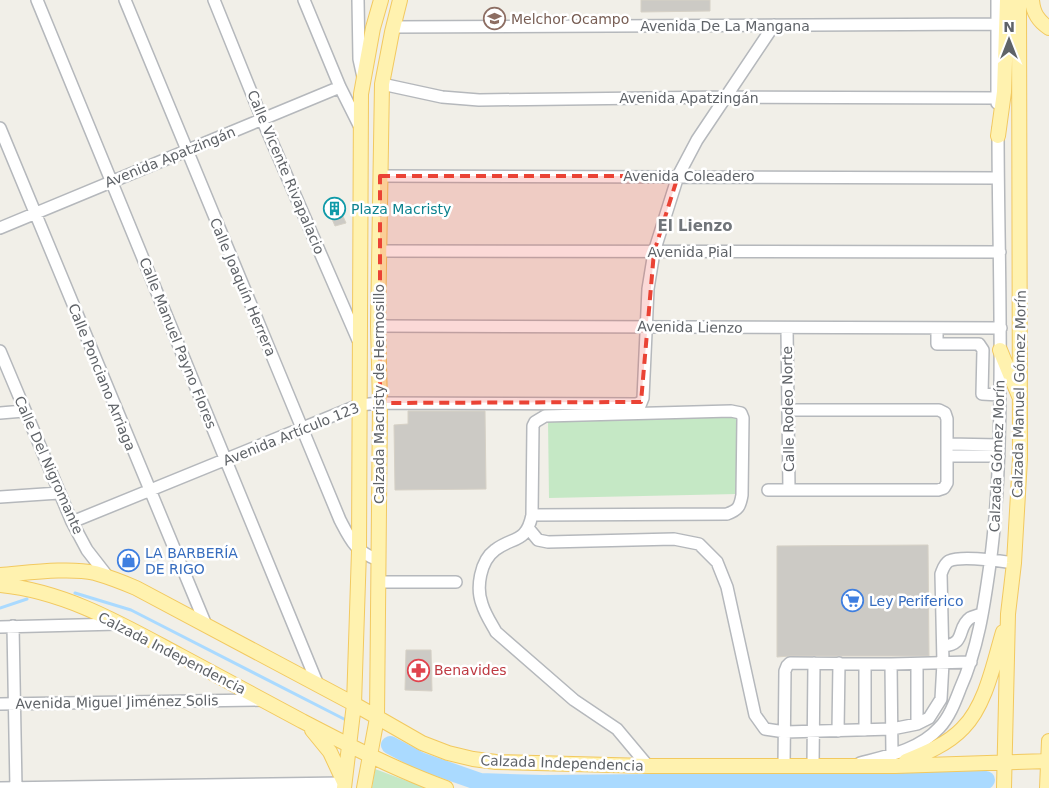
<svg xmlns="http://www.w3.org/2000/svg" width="1049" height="788" font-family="'DejaVu Sans',sans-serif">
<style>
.green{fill:#c5e8c5}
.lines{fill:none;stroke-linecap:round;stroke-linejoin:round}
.stream{stroke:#aadaff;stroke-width:3}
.river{stroke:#aadaff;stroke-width:18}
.building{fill:#cccac5;stroke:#d6d1c6}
.minor-casing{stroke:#b5b8bc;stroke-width:14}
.major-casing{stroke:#f2c960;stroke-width:16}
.minor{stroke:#fff;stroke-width:11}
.major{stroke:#fff2af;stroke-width:14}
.marked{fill:#ea4335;fill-opacity:0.2;stroke:#ea4335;stroke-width:4;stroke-dasharray:10 6;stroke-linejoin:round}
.labels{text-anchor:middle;stroke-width:5;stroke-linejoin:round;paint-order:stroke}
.education-label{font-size:14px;fill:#785e54;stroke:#fff;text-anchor:start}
.street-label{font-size:14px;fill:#5f6368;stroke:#fff}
.culture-label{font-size:14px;fill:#0d838f;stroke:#fff;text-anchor:start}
.shop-label{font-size:14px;fill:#366cbe;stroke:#fff;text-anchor:start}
.health-label{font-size:14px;fill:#be3a42;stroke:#fff;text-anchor:start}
.neighbourhood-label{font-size:15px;font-weight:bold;fill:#70757a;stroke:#fff}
</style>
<rect width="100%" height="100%" fill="#f1efe8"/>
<path class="green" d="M736 417 737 494 549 498 548 420Z
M375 769 426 788H372Z"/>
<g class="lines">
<path class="stream" d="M75 593 131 610 344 719
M0 608 27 599"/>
<path class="river" d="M390 745 420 761 480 782 543 784 986 780"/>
</g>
<path class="building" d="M641 0H710V11L641 12Z
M343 200 342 214 346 223 335 226 326 205Z
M408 411H485L486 489 395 490 394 425 408 424Z
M928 545 929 656H790L777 657V546Z
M406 650H431L432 691 405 690Z"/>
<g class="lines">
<defs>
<path id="minor" d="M37 0 318 685
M125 0 340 520C351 541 355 551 378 560
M214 0 262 119 358 340
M304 0 340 87 360 127
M358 0 359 59 363 77
M997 0V103
M393 27 997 24
M382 84 442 97 479 100 726 97 997 98
M0 128 206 625
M380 176 998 178
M0 228 340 87
M380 251 1000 252
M378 326 1001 328
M787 329 789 490
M937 329V344H979L983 350 982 394 1000 395
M0 351 72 522 87 550 108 577
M639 408 643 398 648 289 654 252 678 176 697 140 774 25
M0 413 24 411
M948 444 999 445
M948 456H999
M768 490H938L944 488 947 483V419L945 413 939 410H788
M0 497 59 493
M532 515 727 514C738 510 740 507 742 495L743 418 741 413 731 411 545 416 535 422 533 426 532 515C526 544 513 536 495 550 480 561 476 588 482 604 485 614 491 623 496 632L574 700 617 729 648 766
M72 522 359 405 380 403 636 404 641 402
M529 529 538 540 548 542 674 539 699 544 717 562 727 587 755 715 765 729 785 732 892 729 917 724 929 718 941 699 943 663 941 574C943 569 944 564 949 561 962 555 999 561 1014 563
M379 582H456
M13 626 16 788
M0 627 118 624
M943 646C967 644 956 628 970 618 974 616 978 615 982 614
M865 664V730
M891 664 892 755
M0 704 263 700
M917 724V664
M838 731 839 663
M860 763C887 756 919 750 939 728 949 718 955 702 960 689 978 649 984 607 990 564 998 504 1000 444 1000 383 1001 298 998 214 998 129
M784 766 785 671 787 666 790 663 891 664 971 662
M813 766 814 663
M0 788 344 783"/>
<path id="major" d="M1032 0C1033 13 1038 21 1049 28
M998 136 1004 92 1007 0
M1000 350 1019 396
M0 575C27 573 69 567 95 573 109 577 122 582 136 588L354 704 422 743 448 753 473 759 496 762 648 766H895L1049 761
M0 585C65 591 123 625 179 655 220 677 261 699 302 721 350 746 396 770 446 788
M312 730 330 752 344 782
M906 761C926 753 948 744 963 728 986 705 994 662 1003 632
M344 788 354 704 359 551 361 94 373 28 381 0
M364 788 377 718 380 403 378 326 382 84 392 32 400 0
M1004 788 1008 614 1014 563 1020 459 1019 0
M1047 788 1049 741"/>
</defs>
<use href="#minor" class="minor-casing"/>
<use href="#major" class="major-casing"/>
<use href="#minor" class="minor"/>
<use href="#major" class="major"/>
</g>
<path class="marked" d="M380 176H678L654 252 641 402 380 403Z"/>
<defs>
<symbol id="school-ring" viewBox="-11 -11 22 22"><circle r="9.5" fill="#fff" stroke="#8d6e63" stroke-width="1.5"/><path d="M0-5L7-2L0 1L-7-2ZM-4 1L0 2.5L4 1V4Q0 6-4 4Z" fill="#8d6e63"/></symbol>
<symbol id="building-ring" viewBox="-11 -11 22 22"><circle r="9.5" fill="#fff" stroke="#0f9aa8" stroke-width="1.5"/><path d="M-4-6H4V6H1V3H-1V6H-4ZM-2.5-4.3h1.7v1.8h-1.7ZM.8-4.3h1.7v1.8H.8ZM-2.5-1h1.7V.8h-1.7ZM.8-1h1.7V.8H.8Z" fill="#0f9aa8"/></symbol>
<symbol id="shop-ring" viewBox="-11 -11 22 22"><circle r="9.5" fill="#fff" stroke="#3f7fe0" stroke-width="1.5"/><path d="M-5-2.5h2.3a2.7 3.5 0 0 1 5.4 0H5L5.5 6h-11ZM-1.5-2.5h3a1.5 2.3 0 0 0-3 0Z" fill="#3f7fe0"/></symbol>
<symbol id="supermarket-ring" viewBox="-11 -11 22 22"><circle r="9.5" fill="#fff" stroke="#3f7fe0" stroke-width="1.5"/><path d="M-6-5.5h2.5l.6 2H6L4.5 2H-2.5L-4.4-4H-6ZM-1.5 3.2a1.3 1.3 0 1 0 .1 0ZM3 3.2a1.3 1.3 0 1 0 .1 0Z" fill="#3f7fe0"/></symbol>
<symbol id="pharmacy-ring" viewBox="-11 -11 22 22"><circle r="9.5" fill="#fff" stroke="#e0444e" stroke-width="1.5"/><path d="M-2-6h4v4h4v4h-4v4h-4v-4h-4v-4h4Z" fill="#e0444e"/></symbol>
</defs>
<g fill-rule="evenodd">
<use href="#school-ring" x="482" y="6" width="25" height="25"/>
<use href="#building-ring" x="322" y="196" width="25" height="25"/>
<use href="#shop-ring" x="116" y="548" width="25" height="25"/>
<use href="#supermarket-ring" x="840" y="588" width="25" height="25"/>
<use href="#pharmacy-ring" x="406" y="658" width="25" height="25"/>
</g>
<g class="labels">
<g class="education-label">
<text x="511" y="24">Melchor Ocampo</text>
</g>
<g class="street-label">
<text x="725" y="31">Avenida De La Mangana</text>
<text x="689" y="103">Avenida Apatzingán</text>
<text transform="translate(170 157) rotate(-22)" y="5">Avenida Apatzingán</text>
<text transform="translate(286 172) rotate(67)" y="5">Calle Vicente Rivapalacio</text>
<text x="689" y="181">Avenida Coleadero</text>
<text x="690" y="257">Avenida Pial</text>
<text transform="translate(243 287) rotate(67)" y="5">Calle Joaquín Herrera</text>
<text transform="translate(690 327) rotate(1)" y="5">Avenida Lienzo</text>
<text transform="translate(178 343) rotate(68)" y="5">Calle Manuel Payno Flores</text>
<text transform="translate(102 377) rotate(68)" y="5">Calle Ponciano Arriaga</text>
<text transform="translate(379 394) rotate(-90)" y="5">Calzada Macristy de Hermosillo</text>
<text transform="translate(1019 394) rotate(-89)" y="5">Calzada Manuel Gómez Morín</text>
<text transform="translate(788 409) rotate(-91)" y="5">Calle Rodeo Norte</text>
<text transform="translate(291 434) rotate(-22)" y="5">Avenida Artículo 123</text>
<text transform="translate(997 456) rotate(-88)" y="5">Calzada Gómez Morín</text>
<text transform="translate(49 465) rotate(66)" y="5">Calle Del Nigromante</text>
<text transform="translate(172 653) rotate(27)" y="5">Calzada Independencia</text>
<text transform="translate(117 702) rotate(-1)" y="5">Avenida Miguel Jiménez Solis</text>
<text transform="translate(562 763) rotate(2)" y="5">Calzada Independencia</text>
</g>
<g class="culture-label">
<text x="351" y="214">Plaza Macristy</text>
</g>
<g class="shop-label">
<text x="145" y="558">LA BARBERÍA<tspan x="145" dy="16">DE RIGO</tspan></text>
<text x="869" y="606">Ley Periferico</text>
</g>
<g class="health-label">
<text x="434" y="675">Benavides</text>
</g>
<g class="neighbourhood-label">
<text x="695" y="231">El Lienzo</text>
</g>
</g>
<g transform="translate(1009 40)" stroke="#ffffff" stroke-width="4" paint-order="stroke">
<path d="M0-4L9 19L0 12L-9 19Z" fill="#5f6368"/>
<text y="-8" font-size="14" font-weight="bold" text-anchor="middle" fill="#5f6368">N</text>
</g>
</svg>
